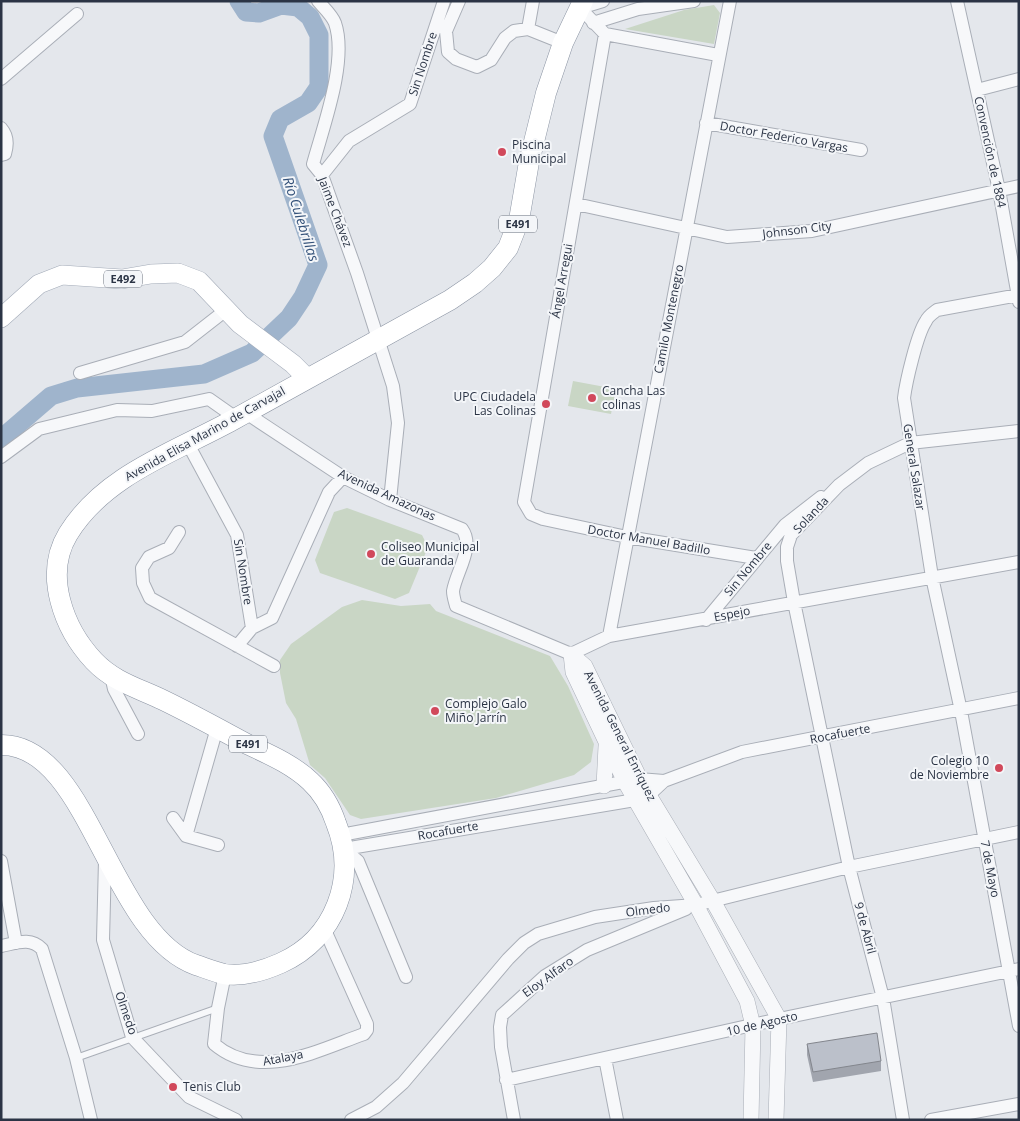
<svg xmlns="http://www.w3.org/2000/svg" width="1020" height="1121" font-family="'Open Sans',sans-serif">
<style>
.green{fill:#c9d6c5}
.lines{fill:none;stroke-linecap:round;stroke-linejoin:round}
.river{stroke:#9fb4cc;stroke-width:19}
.service-casing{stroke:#a9aeb7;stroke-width:8}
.minor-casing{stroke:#a9aeb7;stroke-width:14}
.tertiary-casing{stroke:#a9aeb7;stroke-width:16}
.primary-casing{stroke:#a3abb8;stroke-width:20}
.trunk-casing{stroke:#8b94a3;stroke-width:21}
.service{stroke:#f7f8fa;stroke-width:6}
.minor{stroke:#f7f8fa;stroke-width:12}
.tertiary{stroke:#f7f8fa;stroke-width:15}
.primary{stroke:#fff;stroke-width:19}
.trunk{stroke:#fff;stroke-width:20}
.wall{fill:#a1a5ae}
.building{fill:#bbc0ca;stroke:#83868d}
.poi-dot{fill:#d1495b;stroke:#f4f6f9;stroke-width:2}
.labels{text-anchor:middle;stroke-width:4;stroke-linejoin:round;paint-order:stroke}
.shield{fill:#f4f6f9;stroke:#676e7b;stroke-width:1}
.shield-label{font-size:11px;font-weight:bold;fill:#2b3445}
.street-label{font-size:12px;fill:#2b3445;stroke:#f4f6f9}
.poi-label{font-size:12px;fill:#2b3445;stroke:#f4f6f9;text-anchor:start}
.water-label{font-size:14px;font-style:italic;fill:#34527a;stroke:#f4f6f9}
</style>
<rect width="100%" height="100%" fill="#e4e7ec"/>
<path class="green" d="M714 5 720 13 714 44 625 29 684 10Z
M573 381 616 389 611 414 568 406Z
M347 508 422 535 428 547 409 593 395 599 320 573 315 560 334 512Z
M362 600 401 606 430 604 436 611 550 656 568 686 594 744 591 762 574 775 496 798 361 819 350 815 325 778 310 765 296 719 286 703 280 673V660L291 644 342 607Z"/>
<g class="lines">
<path class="river" d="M1 439 51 396 77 388 204 374 252 353 289 318 303 297 318 265 273 136 280 119 308 103 319 87V35L310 17 298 7 281 5 259 13 246 12 239 1"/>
<defs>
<path id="service" d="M76 1058 218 1008"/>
<path id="minor" d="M318 1C323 7 332 15 335 23 348 61 323 127 313 164L322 175 357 273 393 386 398 423 390 500
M459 1 446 31 448 52 456 59 477 67 491 60 505 38 514 31 528 29 563 43
M603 1 580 8 605 34 718 55
M957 1 999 190 1019 302
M593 23 638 9 694 1
M528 29 533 1
M605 34 524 502 531 514 543 519 627 537 756 558
M1 79 77 14
M977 90 1019 79
M706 123 861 150
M1 128C8 136 8 144 5 154L1 155
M322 175 349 141 410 104 444 1
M576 204 727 237 812 231 1019 186
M1019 295 937 310C933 313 928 316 926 321 917 334 906 382 904 398L932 577 961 711 1019 1026
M80 373 185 342 226 310
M246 413 343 477 390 500 462 529C475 547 456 572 453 591 453 596 455 602 456 606L571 654 609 636 1019 562
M188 444 237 535 252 628 237 646
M1 457 39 429 117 410 152 411 209 399 236 418
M179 532 169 548 149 557 142 568 143 583 150 598 274 666
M706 620 785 525 821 497
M252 628 272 618 329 492 343 477
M609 636 730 1
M111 676 114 689 138 734
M664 781 742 752 1019 698
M173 818 186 836 218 845
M341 835 639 779 664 781 649 795 635 800 344 849
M186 836 217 728
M344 849 358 861 406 977
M105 860 103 940 132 1037 189 1097 236 1120
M1 861 16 943
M1 946C17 943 30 937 42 949L76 1058 91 1120
M225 974 218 1008 214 1044C259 1082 316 1051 364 1034L367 1030V1024L324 928
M605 1058 617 1120
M506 1080 779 1019 1019 969
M351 1120 376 1107 403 1083 508 959 524 943 538 934 595 917 654 908 696 905 849 867 1019 832
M514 1120 501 1047 500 1027 502 1015 545 976 587 950 686 909
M903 1120 883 998 849 867 794 602 787 561V547L791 535 839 485 868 463 910 443 1019 431
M931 1120 1019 1104"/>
<path id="tertiary" d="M571 654 585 666 644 787 713 901 779 1019 776 1120
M571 654 573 672 625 782 696 905 747 1001 753 1026 751 1120
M604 786 606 746"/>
<path id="primary" d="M1 318 39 284 62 275 122 279 151 274 178 273 199 281 240 324 293 364 307 378"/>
<path id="trunk" d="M1 745C89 744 109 934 196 965 205 968 215 972 224 974 243 977 263 971 281 963 335 939 358 878 336 823 331 808 322 792 310 781 292 764 268 754 247 744 219 729 192 714 163 700 138 688 114 682 94 661 64 629 43 575 68 534 104 475 175 452 233 420 305 380 378 340 450 300L475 283 492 268 508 248 519 220 529 162 546 93 563 43 583 1"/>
</defs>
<use href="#service" class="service-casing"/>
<use href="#minor" class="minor-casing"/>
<use href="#tertiary" class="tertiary-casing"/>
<use href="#primary" class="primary-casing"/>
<use href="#trunk" class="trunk-casing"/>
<use href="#service" class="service"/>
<use href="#minor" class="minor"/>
<use href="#tertiary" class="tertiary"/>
<use href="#primary" class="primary"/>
<use href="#trunk" class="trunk"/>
</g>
<path class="wall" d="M807 1044 881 1061V1071L813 1082 807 1055Z"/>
<path class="building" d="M877 1033 881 1061 813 1072 807 1044Z"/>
<g class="poi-dot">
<circle cx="502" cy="152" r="5"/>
<circle cx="592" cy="398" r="5"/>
<circle cx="546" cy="404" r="5"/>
<circle cx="371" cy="554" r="5"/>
<circle cx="435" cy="711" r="5"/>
<circle cx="999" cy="768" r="5"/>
<circle cx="173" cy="1087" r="5"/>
</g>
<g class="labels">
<g class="shield">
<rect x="499" y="215.5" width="38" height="17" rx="4"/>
<rect x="104" y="270.5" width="38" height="17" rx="4"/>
<rect x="229" y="735.5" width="38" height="17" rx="4"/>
</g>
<g class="shield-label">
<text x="518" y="228">E491</text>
<text x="123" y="283">E492</text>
<text x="248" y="748">E491</text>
</g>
<g class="street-label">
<text transform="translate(423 64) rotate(-72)" y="4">Sin Nombre</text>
<text transform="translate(784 137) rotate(10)" y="4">Doctor Federico Vargas</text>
<text transform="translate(990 152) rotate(78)" y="4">Convención de 1884</text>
<text transform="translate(335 212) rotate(69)" y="4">Jaime Chávez</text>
<text transform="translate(797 230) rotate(-7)" y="4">Johnson City</text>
<text transform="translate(562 281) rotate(-80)" y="4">Ángel Arregui</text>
<text transform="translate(669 319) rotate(-79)" y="4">Camilo Montenegro</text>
<text transform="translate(205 434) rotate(-29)" y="4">Avenida Elisa Marino de Carvajal</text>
<text transform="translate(914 467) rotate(81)" y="4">General Salazar</text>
<text transform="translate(387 495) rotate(25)" y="4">Avenida Amazonas</text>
<text transform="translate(811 515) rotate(-47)" y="4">Solanda</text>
<text transform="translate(649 540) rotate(10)" y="4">Doctor Manuel Badillo</text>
<text transform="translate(748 569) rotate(-50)" y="4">Sin Nombre</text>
<text transform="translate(243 572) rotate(81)" y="4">Sin Nombre</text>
<text transform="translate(732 614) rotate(-11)" y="4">Espejo</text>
<text transform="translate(840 734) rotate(-11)" y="4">Rocafuerte</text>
<text transform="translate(620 736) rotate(63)" y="4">Avenida General Enríquez</text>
<text transform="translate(448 831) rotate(-10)" y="4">Rocafuerte</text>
<text transform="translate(990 869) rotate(79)" y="4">7 de Mayo</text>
<text transform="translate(648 910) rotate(-7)" y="4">Olmedo</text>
<text transform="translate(865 928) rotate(75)" y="4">9 de Abril</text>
<text transform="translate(548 977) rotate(-36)" y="4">Eloy Alfaro</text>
<text transform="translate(126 1013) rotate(71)" y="4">Olmedo</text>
<text transform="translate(762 1024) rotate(-13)" y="4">10 de Agosto</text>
<text transform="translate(283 1058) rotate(-11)" y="4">Atalaya</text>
</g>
<g class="poi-label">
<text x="512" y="149">Piscina<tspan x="512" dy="14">Municipal</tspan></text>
<text x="602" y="395">Cancha Las<tspan x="602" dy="14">colinas</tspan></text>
<text x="536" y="401" text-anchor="end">UPC Ciudadela<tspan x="536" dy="14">Las Colinas</tspan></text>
<text x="381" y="551">Coliseo Municipal<tspan x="381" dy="14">de Guaranda</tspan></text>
<text x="445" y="708">Complejo Galo<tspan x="445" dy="14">Miño Jarrín</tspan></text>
<text x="989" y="765" text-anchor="end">Colegio 10<tspan x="989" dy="14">de Noviembre</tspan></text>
<text x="183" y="1091">Tenis Club</text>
</g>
<g class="water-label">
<text transform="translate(301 219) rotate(72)" y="5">Río Culebrillas</text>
</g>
</g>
<rect width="1020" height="1121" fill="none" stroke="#2b3445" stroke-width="5"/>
</svg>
